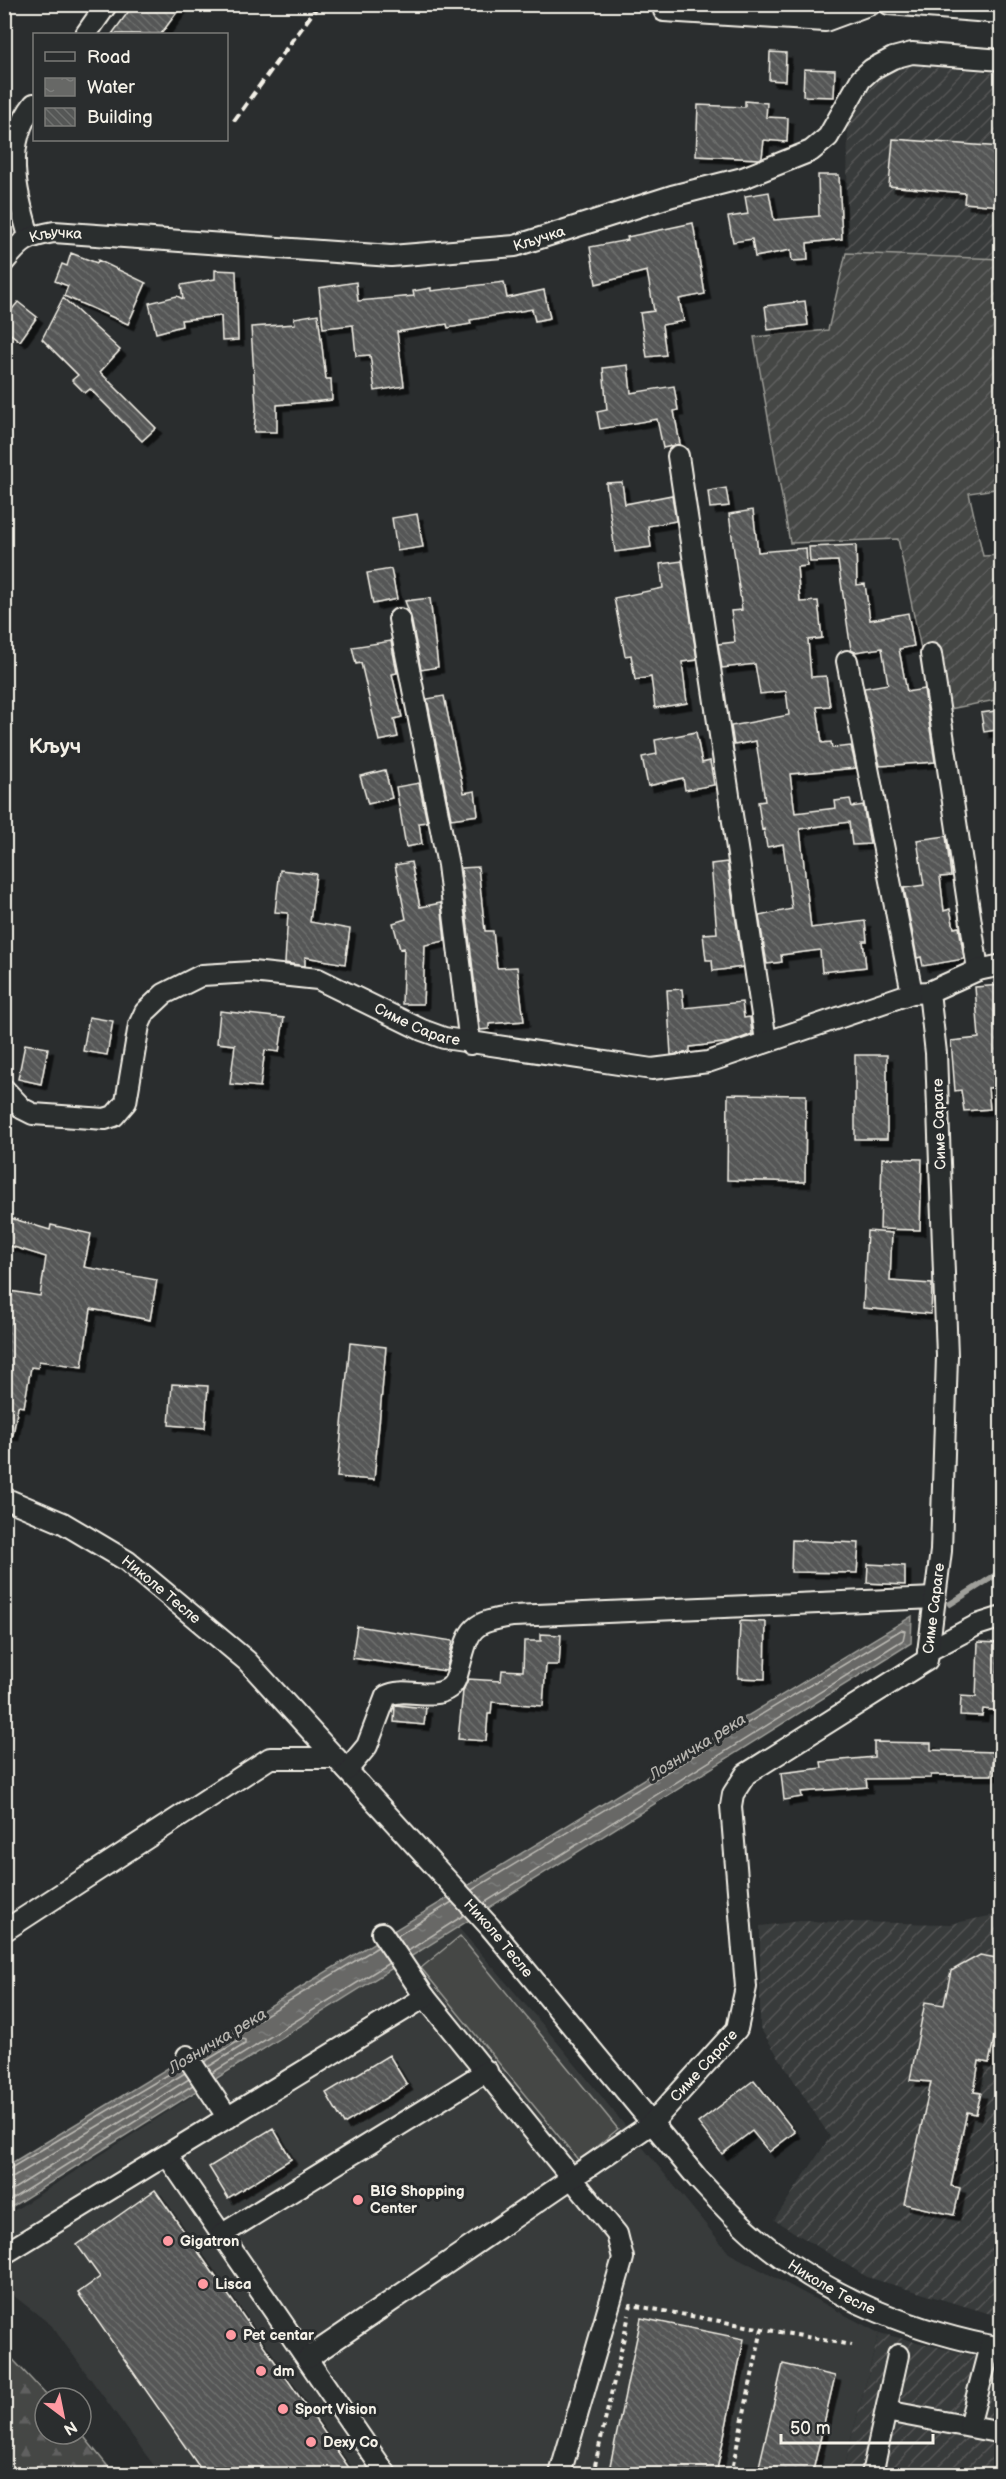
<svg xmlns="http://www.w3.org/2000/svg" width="1006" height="2479" font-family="'Balsamiq Sans',sans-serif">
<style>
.built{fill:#373a3a}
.industrial{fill:url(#industrial-furrows)}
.grass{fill:#444645;stroke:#9c9c96;stroke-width:1.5}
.forest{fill:url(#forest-firs);stroke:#9c9c96;stroke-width:1.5}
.garden{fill:url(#garden-furrows);stroke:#9c9c96;stroke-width:1.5}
.water{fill:url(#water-ripples);stroke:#9f9f9a;stroke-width:1.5}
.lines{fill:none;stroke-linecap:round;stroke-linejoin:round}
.shore{stroke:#bcbab4;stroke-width:1.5}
.stream{stroke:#9f9f9a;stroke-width:6}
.building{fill:url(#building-back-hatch);stroke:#f4f1e8;stroke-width:1.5;filter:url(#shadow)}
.minor-casing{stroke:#f4f1e8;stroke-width:24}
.path{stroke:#f4f1e8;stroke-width:4;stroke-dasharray:4.5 4.5;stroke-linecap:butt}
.minor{stroke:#2a2d2e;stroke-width:20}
.rail{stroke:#f4f1e8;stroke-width:4.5;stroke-dasharray:9 4.5;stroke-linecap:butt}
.poi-dot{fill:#ff9aa2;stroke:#2a2d2e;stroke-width:2}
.labels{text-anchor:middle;stroke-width:6;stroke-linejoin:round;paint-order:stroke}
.street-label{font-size:15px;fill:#f4f1e8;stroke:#2a2d2e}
.poi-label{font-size:15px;font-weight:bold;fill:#f4f1e8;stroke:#2a2d2e;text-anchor:start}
.water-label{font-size:16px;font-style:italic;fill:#b5b3ae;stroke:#2a2d2e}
.district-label{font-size:21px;font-weight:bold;fill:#f4f1e8;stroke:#2a2d2e}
</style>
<defs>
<pattern id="industrial-furrows" width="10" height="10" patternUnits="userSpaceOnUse" patternTransform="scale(1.5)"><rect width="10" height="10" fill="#373a3a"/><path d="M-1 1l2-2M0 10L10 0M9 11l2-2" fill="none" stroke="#555756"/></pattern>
<pattern id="forest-firs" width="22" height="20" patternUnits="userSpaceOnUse" patternTransform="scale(1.5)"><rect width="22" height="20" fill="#444645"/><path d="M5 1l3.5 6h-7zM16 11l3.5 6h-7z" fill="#606160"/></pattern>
<pattern id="garden-furrows" width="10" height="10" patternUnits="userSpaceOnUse" patternTransform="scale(1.5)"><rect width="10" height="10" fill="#444645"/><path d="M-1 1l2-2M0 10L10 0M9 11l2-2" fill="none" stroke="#606160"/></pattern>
<pattern id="water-ripples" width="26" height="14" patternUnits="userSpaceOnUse" patternTransform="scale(1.5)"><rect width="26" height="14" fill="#676866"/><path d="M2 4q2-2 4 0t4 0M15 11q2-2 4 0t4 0" fill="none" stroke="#7d7e7c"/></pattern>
<pattern id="building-back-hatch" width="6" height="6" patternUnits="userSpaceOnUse" patternTransform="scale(1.5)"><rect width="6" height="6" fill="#555756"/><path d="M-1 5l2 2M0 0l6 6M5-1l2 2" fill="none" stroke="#6e706e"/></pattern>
<filter id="shadow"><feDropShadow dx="5.5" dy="5.5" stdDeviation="0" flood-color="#0009"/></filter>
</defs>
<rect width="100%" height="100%" fill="#2a2d2e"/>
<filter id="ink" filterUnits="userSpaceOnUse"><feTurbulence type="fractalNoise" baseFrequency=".0167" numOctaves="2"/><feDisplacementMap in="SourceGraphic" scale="12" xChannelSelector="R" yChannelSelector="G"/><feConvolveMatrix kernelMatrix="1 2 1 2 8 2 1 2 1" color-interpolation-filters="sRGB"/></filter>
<g filter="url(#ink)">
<path class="built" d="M457 1926 544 2026 729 2253 879 2333 842 2474H160L51 2325 5 2289 4 2217Z"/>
<path class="industrial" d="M909 65 1001 73V259L846 253 848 121 878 78Z
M1001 1910V2317L867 2277 774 2220 830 2137 760 2028V1926L800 1921 950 1924 999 1914Z
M879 2333 1001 2362V2474H842Z"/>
<path class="grass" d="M460 1936 618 2129 579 2161 421 1968Z"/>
<path class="forest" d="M4 2350 49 2398H45V2434L81 2433 114 2474H5Z"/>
<path class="garden" d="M846 253 1001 259V488L969 493 983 556 1001 555V699L934 712 898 539 790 543 754 337 828 330Z"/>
<path class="water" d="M912 1616 911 1643 5 2211V2167Z"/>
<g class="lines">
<path class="shore" d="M472 1890 901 1630 905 1631 903 1640 484 1903
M397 1936 452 1902
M408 1951 464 1915
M200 2055 378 1947
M204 2062 242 2039 245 2040V2044L208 2067
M212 2073 389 1963
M4 2172 181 2067
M4 2179 14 2177 185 2073
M4 2195 189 2079
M4 2204 193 2085"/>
<path class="stream" d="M950 1604 1002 1571"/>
</g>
<path class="building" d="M134 4H183L161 34H112Z
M770 52 786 53 785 81 769 80Z
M804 69 835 70 834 97 803 96Z
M745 101 767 103 766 117 788 118 787 142 764 140 762 157 760 159 696 156 698 105 745 107Z
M893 139 1002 147V206L964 203 965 193 889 186Z
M818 175H839L842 239 807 243 808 260 792 261 791 250 755 257 752 239 733 242 728 217 748 214 745 196 769 192 774 220 819 216Z
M693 223 705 294 679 299 684 321 662 325 666 355 647 357 640 313 654 311 647 271 596 284 590 247 628 240 627 237Z
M71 253 97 263 98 260 146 283 128 324 64 296 68 286 55 281 62 264 67 266Z
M215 270 236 271 238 340 222 341 221 316 181 320 182 326 156 333 149 303 177 296 183 299 181 285 215 279Z
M356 282 358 301 414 296 413 291 431 288V291L504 282 507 298 544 290 550 318 535 321 532 309 470 320 471 324 448 328 447 324 397 332 404 386 375 391 370 355 356 356 353 325 323 328 319 288Z
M63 298 120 350 100 372 156 428 142 441 90 389 85 393 72 380 78 375 42 339Z
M805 301 808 325 768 330 765 306Z
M18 302 37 317 20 341 4 329V319Z
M318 314 326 379H331L332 400 277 405V432H254L256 408 251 327 295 324 294 318Z
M628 365 631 393 674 386 678 410 674 411 680 444 663 448 657 419 600 429 597 412 607 410 603 368Z
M622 482 625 504 672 495 676 521 648 526 651 547 615 552 606 483Z
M726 488 729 506 710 508 708 491Z
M753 510 758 552 806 548 807 566 797 567 800 602 818 601 822 638 808 640 811 677 826 676 830 706 817 707 822 743 831 742 832 748 851 746 856 768 790 774 795 813 836 808 835 801 850 799 852 807 863 805 868 833 870 844 852 845 849 822 800 829 811 928 865 921 867 941H863L866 967 822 972 820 950 781 955 782 962 767 964 759 916 792 909 783 844 767 847 764 829 762 830 758 802 765 801 756 741 734 745 731 726 789 715 786 691 760 694 755 664 722 668 718 644 735 642 731 611 742 610 729 514Z
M417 514 423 547 397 551 392 518Z
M856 545 857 585 865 584 870 620 908 613 914 646 899 649 907 692 924 689 935 762 880 766 864 688 888 684 882 648 855 652 851 650 838 561 810 562 809 547Z
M682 561 697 660 682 662 687 703 655 708 651 677 635 680 631 655 625 656 614 598 663 588 660 564Z
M391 569 397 599 373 604 367 573Z
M430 598 438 667 421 670 411 617 405 601Z
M391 641 397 673 392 674 402 717 394 719 398 737 379 741 361 663 356 664 352 647Z
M444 696 464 793 475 791 478 815 451 819 427 699Z
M1002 710V729L984 732 981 713Z
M696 732 702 763 710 761 714 785 685 790 683 778 648 786 642 757 657 754 655 740Z
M385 770 392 798 368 804 360 776Z
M419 783 427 822 419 823 422 844 406 847 396 787Z
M946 836 951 876 940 877 944 911 950 909 954 928 959 927 964 959 923 966 921 957 917 958 904 888 924 885 917 840Z
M411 862 420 907 441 903 445 941 425 945 423 1004H402L404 948 400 949 393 923 406 919 395 865Z
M727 862 743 967 713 971 712 960H706L703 934 717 933 711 864Z
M478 867 485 931H493L497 968 517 967 524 1021 489 1024V1029L480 1030 461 868Z
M280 870 316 874 310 922 350 929 345 964 305 957V966L285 963 288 913 275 912Z
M1002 985V1087L988 1088 990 1109 964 1111 961 1090 955 1091 951 1041 979 1038 975 987Z
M682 989 684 1008 742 1002 744 1018 750 1017 752 1034 731 1042 690 1047V1052L671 1055 667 990Z
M220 1011 284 1018 279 1052 265 1050 260 1087 230 1084 235 1045 217 1043Z
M89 1017 113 1021 107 1055 83 1051Z
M25 1044 48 1048 41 1084 18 1079Z
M855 1055H887V1139H855Z
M728 1094 806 1095 805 1182 727 1180Z
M882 1158 922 1159 920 1230 880 1229Z
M4 1216 50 1230 51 1225 91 1234 84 1267 157 1280 150 1320 91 1309 82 1367 39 1361 38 1368 31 1367 24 1407 18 1406 13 1435 4 1434V1290L40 1296 46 1257 4 1244Z
M867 1231 892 1233 890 1281 932 1284 931 1314 863 1308Z
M350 1343 386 1347 374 1480 337 1477Z
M172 1384 208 1386 205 1428 169 1425Z
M792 1540 859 1543 857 1573 791 1572Z
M868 1564 905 1566V1585L867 1583Z
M740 1621 766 1622 765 1679 738 1678Z
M357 1626 453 1641 446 1671 352 1658Z
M541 1634 561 1635 559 1665H546L543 1706 492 1702 491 1714H488L486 1741 458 1739 463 1691 468 1679 501 1681 502 1670 523 1671 524 1641H541Z
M978 1642 999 1643 997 1688H1002V1711L983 1709 982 1716 960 1715 961 1696 976 1697Z
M395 1705 426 1708 424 1725 394 1722Z
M874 1742 931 1743V1750L994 1752 992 1775H931V1778L866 1779 867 1787 801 1792 802 1797 784 1800 781 1773 822 1768 821 1762 874 1757Z
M980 1955 1002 1959V1999L989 2063 979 2061 974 2092 981 2093 976 2114 967 2112 951 2186 960 2188 954 2215 904 2204 931 2082 910 2080 925 2002 944 2005 951 1971Z
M389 2055 407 2085 344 2124 326 2093Z
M754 2080 795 2132 769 2152 752 2131 722 2154 698 2123Z
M273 2128 291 2159 228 2198 209 2167Z
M155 2190 354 2475H205L78 2293 100 2277 77 2245Z
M641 2318 744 2339 716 2475H608Z
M783 2364 835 2376 812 2475H757Z"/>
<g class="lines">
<defs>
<g id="minor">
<path d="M889 4 1002 13"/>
<path d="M664 11 825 21 871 4"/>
<path d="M86 34 107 4"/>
<path d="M29 236C16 192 3 143 34 104"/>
<path id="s1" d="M4 262C22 240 26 237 54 232L391 256 515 246 672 196 743 178 811 151 828 137 861 79 872 69 893 58 912 53 1002 60"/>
<path d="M678 456 766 1041"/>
<path d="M399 619 448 865 470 1044"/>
<path d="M931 654 978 970"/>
<path d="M847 661 912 993"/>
<path id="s2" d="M4 1089 23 1109 33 1114 105 1119 114 1116 126 1102 139 1025 145 1012 164 994 202 975 252 972 318 979 422 1030 444 1038 652 1069 708 1062 912 993 929 992"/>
<path id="s3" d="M4 1498 63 1523 127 1561 247 1661 491 1928 699 2180C721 2204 742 2227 768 2247 834 2300 919 2333 1002 2348"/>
<path d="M928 1651 977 1625 1002 1617"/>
<path d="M347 1770 367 1746 386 1696C405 1686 432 1701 449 1688 456 1683 457 1675 459 1668 470 1627 470 1623 513 1616L935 1598"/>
<path d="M4 1931 270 1758H336"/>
<path d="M382 1933 425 1997 617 2234 623 2258 560 2474"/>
<path d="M187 2056 228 2118"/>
<path d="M167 2155 386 2474"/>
<path d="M221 2235 487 2071"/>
<path d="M4 2254 425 1997"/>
<path id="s4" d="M308 2358 651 2124 737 2029 746 1987 731 1806 733 1794 746 1774 927 1660 941 1551 947 1356 936 1053 929 992 978 970 1002 965"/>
<path d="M886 2411 1002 2433"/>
<path d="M969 2426 990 2346"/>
<path d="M872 2474 898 2355"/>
</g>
</defs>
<use href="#minor" class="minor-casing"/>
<path class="path" d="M630 2308 631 2305 851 2345
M593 2474 629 2315
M731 2474 762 2329"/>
<use href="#minor" class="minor"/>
<path class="rail" d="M234 121 319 4"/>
</g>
</g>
<g class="poi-dot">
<circle cx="358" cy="2200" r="6"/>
<circle cx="168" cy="2241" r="6"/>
<circle cx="203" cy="2284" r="6"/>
<circle cx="231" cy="2335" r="6"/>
<circle cx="261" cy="2371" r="6"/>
<circle cx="283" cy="2409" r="6"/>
<circle cx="311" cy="2442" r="6"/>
</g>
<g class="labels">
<g class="street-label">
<text dy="5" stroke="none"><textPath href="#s1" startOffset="548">Кључка</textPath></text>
<text dy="5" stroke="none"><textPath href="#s1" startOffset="62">Кључка</textPath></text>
<text dy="5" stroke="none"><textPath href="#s2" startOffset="526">Симе Сараге</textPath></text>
<text transform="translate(939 1124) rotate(-92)" y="5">Симе Сараге</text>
<text dy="5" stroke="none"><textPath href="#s3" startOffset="183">Николе Тесле</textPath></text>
<text dy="5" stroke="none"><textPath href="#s4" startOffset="1070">Симе Сараге</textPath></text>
<text dy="5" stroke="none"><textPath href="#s3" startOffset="669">Николе Тесле</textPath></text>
<text dy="5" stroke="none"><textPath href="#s4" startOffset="494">Симе Сараге</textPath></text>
<text dy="5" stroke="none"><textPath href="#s3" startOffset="1155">Николе Тесле</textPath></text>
</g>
<g class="poi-label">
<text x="370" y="2196">BIG Shopping<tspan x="370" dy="17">Center</tspan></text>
<text x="180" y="2246">Gigatron</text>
<text x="215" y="2289">Lisca</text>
<text x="243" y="2340">Pet centar</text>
<text x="273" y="2376">dm</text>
<text x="295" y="2414">Sport Vision</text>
<text x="323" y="2447">Dexy Co</text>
</g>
<g class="water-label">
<text transform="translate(697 1746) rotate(-32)" y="6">Лозничка река</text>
<text transform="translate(217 2040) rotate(-31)" y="6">Лозничка река</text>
</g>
<g class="district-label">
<text x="55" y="753">Кључ</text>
</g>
</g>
<rect width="1006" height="2479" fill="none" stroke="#2a2d2e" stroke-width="24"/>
<rect x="12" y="12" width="982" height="2455" fill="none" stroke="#f4f1e8" stroke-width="2" filter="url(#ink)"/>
<rect x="33" y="33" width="195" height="108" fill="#2a2d2e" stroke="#7b7b78" stroke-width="1.5"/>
<rect x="45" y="52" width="30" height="9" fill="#2a2d2e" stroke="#7b7b78" stroke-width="1.5"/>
<text x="87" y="63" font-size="18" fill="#f4f1e8">Road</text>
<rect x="45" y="78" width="30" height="18" fill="url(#water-ripples)" stroke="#7b7b78" stroke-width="1.5"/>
<text x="87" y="93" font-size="18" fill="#f4f1e8">Water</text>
<rect x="45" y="108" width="30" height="18" fill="url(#building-back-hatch)" stroke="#7b7b78" stroke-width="1.5"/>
<text x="87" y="123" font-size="18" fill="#f4f1e8">Building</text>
<g transform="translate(63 2416) rotate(148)"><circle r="28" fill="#2a2d2e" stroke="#7b7b78" stroke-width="1.5"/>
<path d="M0-4.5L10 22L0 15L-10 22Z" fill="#ff9aa2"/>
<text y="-9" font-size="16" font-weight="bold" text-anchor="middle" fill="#f4f1e8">N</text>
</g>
<path d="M781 2434v9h152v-9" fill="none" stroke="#f4f1e8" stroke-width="3"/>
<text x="790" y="2434" font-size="18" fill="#f4f1e8" stroke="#2a2d2e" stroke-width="4.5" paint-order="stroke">50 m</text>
</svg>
